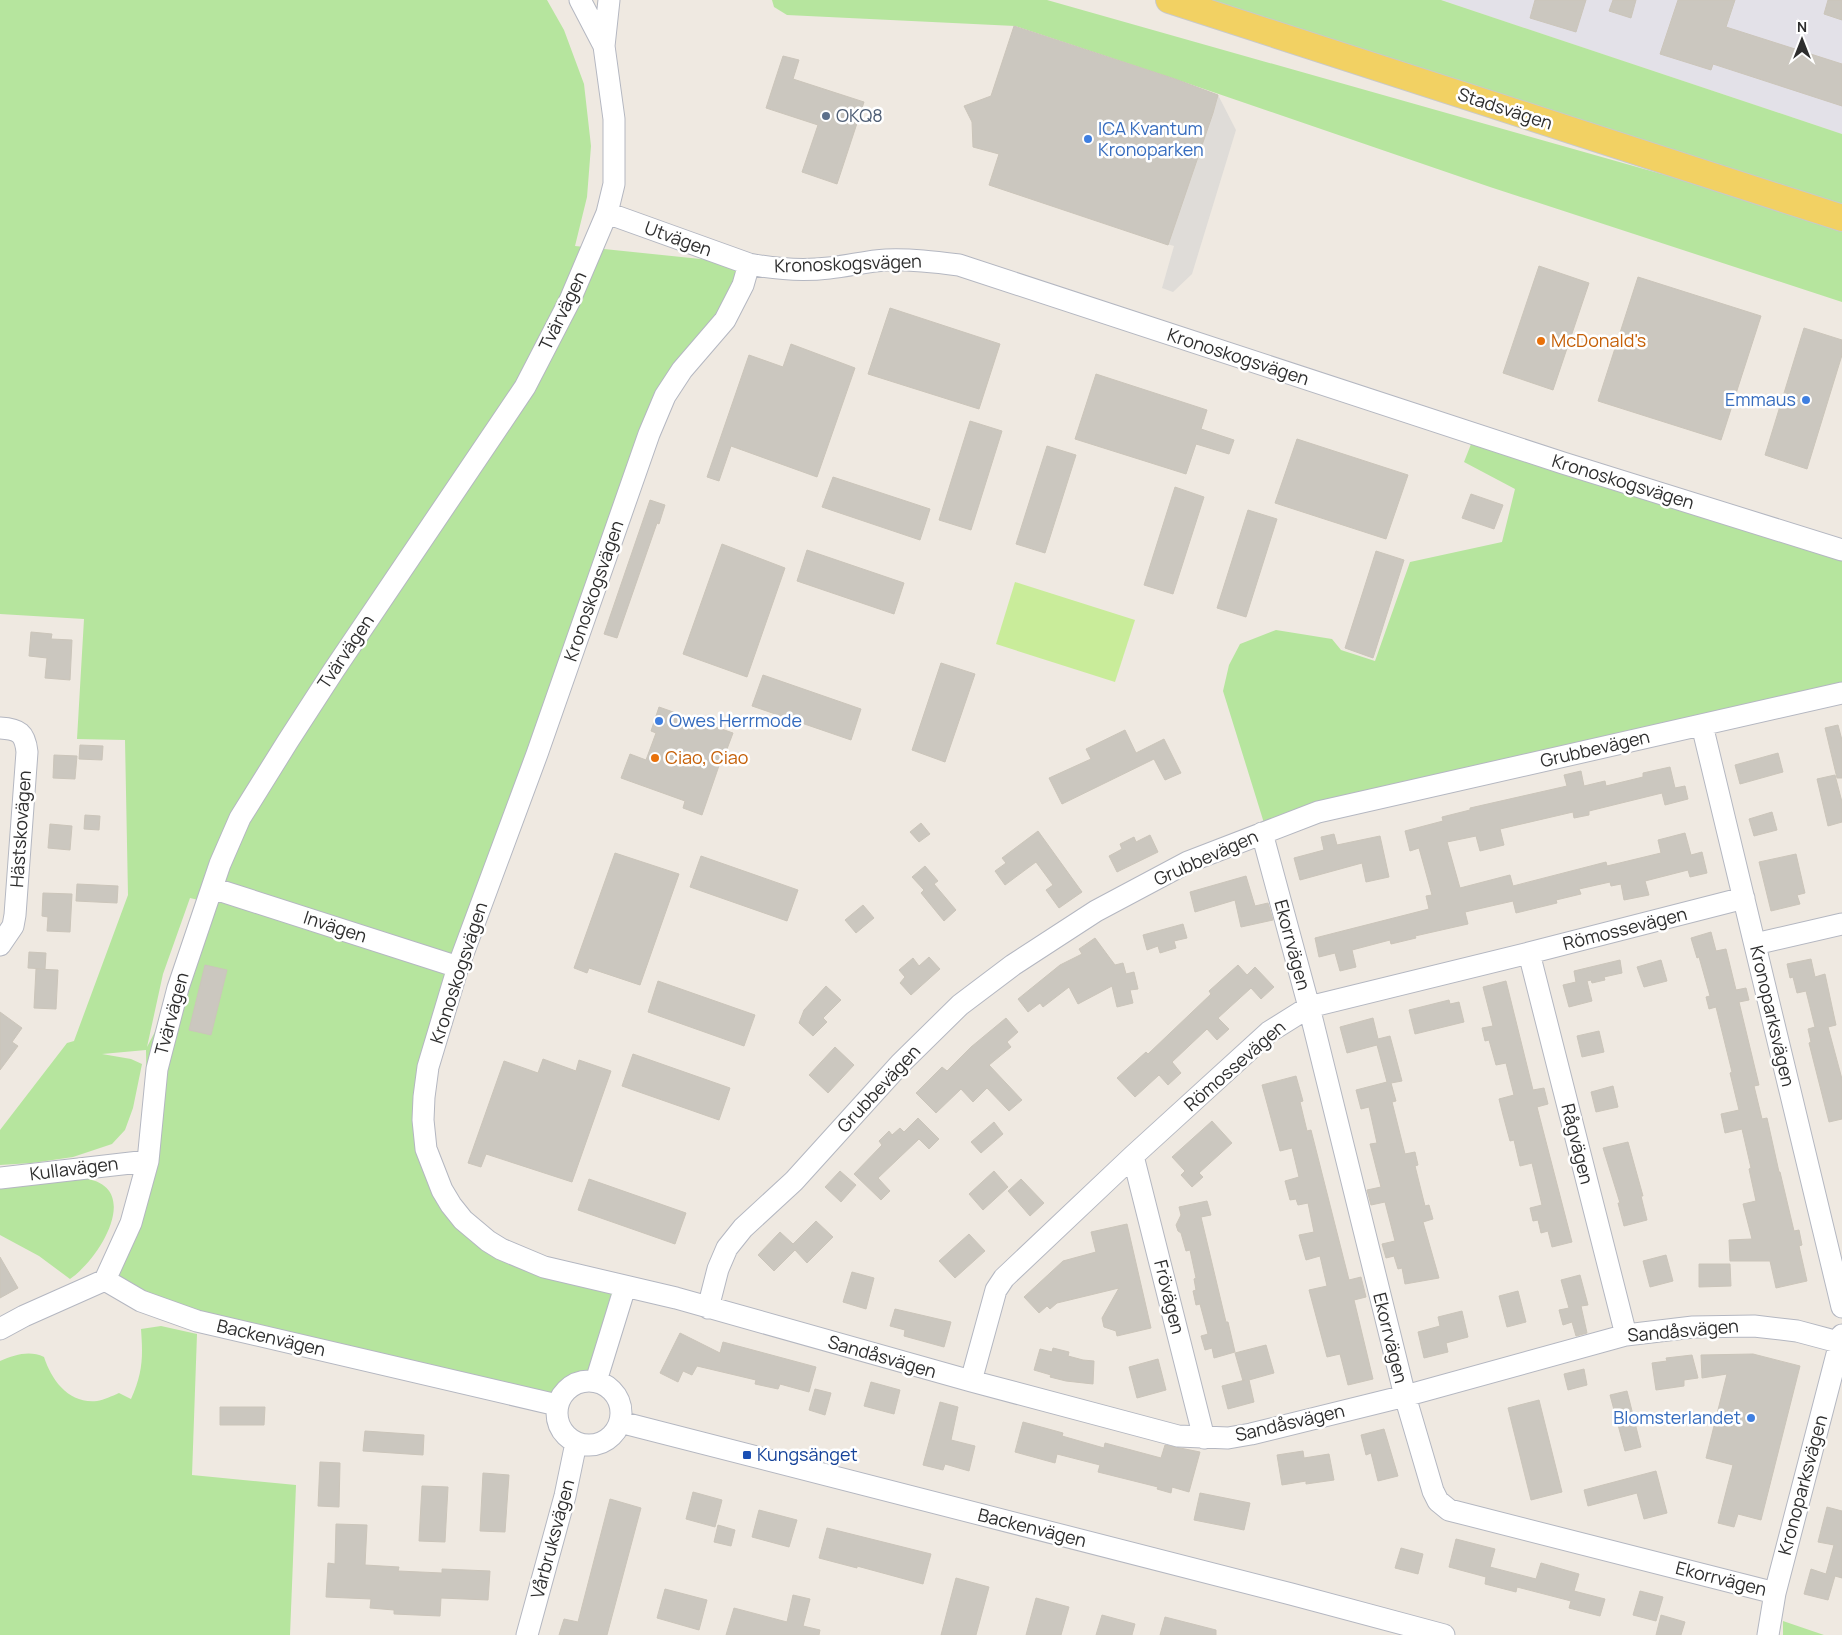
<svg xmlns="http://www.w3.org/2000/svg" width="1842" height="1635" font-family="Manrope,sans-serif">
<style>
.industrial{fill:#e3e1e8}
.green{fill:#b6e59e;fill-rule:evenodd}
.pitch{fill:#c9ec9a}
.plaza{fill:#dfdcd8}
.building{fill:#cbc7bf;stroke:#cbc5ba}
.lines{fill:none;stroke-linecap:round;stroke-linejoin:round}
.minor-casing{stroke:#b4b7c1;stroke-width:23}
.major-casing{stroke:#c9c9c9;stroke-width:28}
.minor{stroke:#fff;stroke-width:21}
.major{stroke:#f2d163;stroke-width:26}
.service-dot{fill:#5c6f8a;stroke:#fff;stroke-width:2}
.shop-dot{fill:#3f7fe0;stroke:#fff;stroke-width:2}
.food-dot{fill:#e8710a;stroke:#fff;stroke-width:2}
.transit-dot{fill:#1a4fb4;stroke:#fff;stroke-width:2}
.labels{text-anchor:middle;stroke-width:5;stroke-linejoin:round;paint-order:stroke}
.street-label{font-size:18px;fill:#2e2e2e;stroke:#fff}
.service-label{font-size:18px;fill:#4e5e75;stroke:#fff;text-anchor:start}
.shop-label{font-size:18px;fill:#366cbe;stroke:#fff;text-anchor:start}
.food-label{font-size:18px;fill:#c56008;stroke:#fff;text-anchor:start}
.transit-label{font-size:18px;fill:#164399;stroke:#fff;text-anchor:start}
</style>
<rect width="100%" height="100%" fill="#efe9e1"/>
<path class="industrial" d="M1441 0H1842V134Z"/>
<path class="green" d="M0 0H547L564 30 584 84 591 146 587 197 575 246 749 264 682 370 429 1067 426 1149 475 1230 625 1287 596 1381C575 1381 566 1386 557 1405L197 1321 105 1280 148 1161 146 1050 102 1054 131 1059 142 1064 133 1108 125 1130 112 1144 73 1157 32 1163 0 1165V1130L67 1043 74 1041 128 895 125 740 77 739 84 619 0 614ZM190 898 207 902 178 988 147 1047 163 974Z
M772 0H1047L1842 225V302L1490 187 1175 79 1015 26 787 15 774 7Z
M1169 0H1441L1842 134V218Z
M1475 434 1842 550V691L1264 823 1223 691 1229 665 1240 644 1276 630 1332 639 1341 650 1375 661 1410 562 1502 542 1515 489 1464 462Z
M82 1178C145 1185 100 1259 70 1279L39 1256 0 1235V1189L63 1179Z
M161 1326 197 1334 192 1475 296 1485 290 1635H0V1361C15 1355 29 1350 44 1357 52 1381 69 1404 97 1401 104 1400 112 1396 119 1393L131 1399C143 1372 143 1357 141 1329Z
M1783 1621 1824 1635H1783Z"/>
<path class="pitch" d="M1015 582 1135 620 1115 682 996 644Z"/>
<path class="plaza" d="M1218 95 1236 130 1192 274 1173 292 1162 288 1174 246 1160 242 1168 244 1213 113Z"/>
<path class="building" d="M1535 0H1586L1576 32 1530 18Z
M1613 0H1636L1631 18 1609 11Z
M1678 0H1735L1726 27 1842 64V106L1713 64 1711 70 1660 54Z
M1828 0H1842V20L1824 14Z
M1014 26 1175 79 1218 95 1213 113 1168 245 989 185 999 154 973 147 972 122 964 106 991 96Z
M783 56 799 60 793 79 864 102 837 184 802 172 818 125 766 108Z
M1539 266 1589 283 1553 390 1503 373Z
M1638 277 1761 316 1721 440 1598 401Z
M890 308 1000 344 979 409 868 374Z
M1804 328 1842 340V355L1807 469 1765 455Z
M791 344 855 368 817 477 731 446 719 481 707 477 749 355 783 367Z
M1096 374 1207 410 1201 429 1234 440 1229 454 1196 444 1186 474 1075 439Z
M970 421 1002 431 971 530 939 520Z
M1297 439 1408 475 1386 539 1275 503Z
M1047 446 1076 455 1045 553 1016 544Z
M833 477 930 509 920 540 822 507Z
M1175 487 1204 497 1173 594 1144 585Z
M1471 494 1503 505 1494 529 1462 518Z
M650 500 665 505 659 524 657 523 617 638 604 634Z
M1248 510 1277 519 1246 617 1217 608Z
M722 544 785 568 747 677 683 654Z
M807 550 904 583 894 614 797 581Z
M1376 551 1404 560 1373 658 1345 648Z
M31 632 52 634 51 639 72 640 70 680 45 678 47 658 29 656Z
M941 663 975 674 945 762 912 750Z
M763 675 861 709 851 740 752 706Z
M659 707 733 733 724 757H722L702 815 683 808 685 801 621 778 630 754 646 760 656 733 651 731Z
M1838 725 1842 740V778H1837L1825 728Z
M1125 730 1136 753 1164 739 1181 773 1165 780 1154 759 1062 804 1049 778 1091 759 1086 749Z
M80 745 103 746 102 760 79 759Z
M1778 753 1783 772 1740 784 1735 765Z
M54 755 77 756 75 779 53 778Z
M1670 767 1675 788 1685 786 1688 799 1665 805 1662 793 1589 811V815L1574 818 1573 812 1500 829 1504 845 1480 851 1476 836 1447 842 1460 888 1510 875 1513 886 1606 862 1607 866 1661 853 1658 840 1685 833 1691 855 1702 852 1707 873 1690 877 1688 870 1645 881 1649 895 1624 900 1621 884 1611 886 1610 882 1579 889 1581 894 1556 900 1557 903 1516 913 1513 901 1465 912 1468 924 1415 936 1416 938 1391 944 1390 940 1352 950 1356 967 1340 971 1335 953 1319 957 1315 938 1429 909 1426 896 1432 895 1419 848 1410 851 1405 831 1443 821 1442 817 1470 810V808L1567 786 1564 775 1581 771 1584 786 1605 781 1606 786 1643 777V773Z
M1835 775 1842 802V822L1828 826 1817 779Z
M1772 812 1777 830 1754 836 1749 819Z
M85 815 100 816 99 830 84 829Z
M921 823 930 834 919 842 910 832Z
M50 824 72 826 70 850 48 848Z
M1038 831 1082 892 1059 908 1046 890 1053 885 1036 862 1005 885 995 871 1006 863 1002 858Z
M1334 834 1337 845 1380 836 1389 877 1366 882 1362 863 1300 880 1294 858 1324 850 1321 837Z
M1150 835 1158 852 1117 872 1109 856 1122 849 1120 844 1134 837 1136 842Z
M615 853 679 874 640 985 589 968 587 973 574 968Z
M1796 854 1805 893 1797 895 1800 904 1771 911 1759 862Z
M701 856 798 890 787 921 690 887Z
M925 866 938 881 934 884 956 910 944 921 921 893 924 890 912 877Z
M1246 876 1255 906 1268 903 1273 920 1241 927 1235 900 1195 912 1190 892Z
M77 884 118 886 117 903 76 901Z
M43 893 72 894 70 932 47 931 48 917 42 916Z
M863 905 874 918 856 933 845 920Z
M1183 924 1187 938 1174 941 1176 948 1160 953 1158 946 1147 950 1143 935Z
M1711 932 1716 951 1726 949 1736 990 1746 988 1749 1000 1739 1002 1759 1085 1754 1086 1762 1119 1767 1118 1779 1172H1780L1794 1231 1799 1230 1802 1245 1799 1246 1807 1281 1776 1288 1770 1261H1730L1729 1240 1752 1239 1743 1204 1756 1201 1749 1169 1751 1168 1742 1129 1725 1133 1721 1114 1739 1110 1730 1073 1732 1072 1716 1007 1709 1009 1706 997 1710 996 1699 957 1697 958 1691 938Z
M1095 938 1115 965 1123 963 1126 974 1134 972 1138 989 1130 990 1133 1003 1117 1007 1112 986 1078 1004 1069 987 1043 1007 1040 1003 1028 1012 1018 999 1060 965 1082 954 1079 949Z
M29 952 46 953 45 969 28 968Z
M929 957 940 969 911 995 900 983 905 977 899 970 913 958 919 966Z
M1811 959 1815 977 1825 974 1836 1025 1828 1027 1842 1079V1119L1829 1122 1809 1043 1811 1042 1808 1029 1815 1027 1806 991 1797 993 1793 977 1790 978 1787 964Z
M1620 960 1622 973 1604 977 1605 980 1592 983 1591 980 1587 981 1592 1001 1569 1007 1563 985 1576 982 1574 971Z
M1661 960 1667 981 1644 987 1637 967Z
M205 965 227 970 211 1035 189 1030Z
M1238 965 1247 975 1255 967 1274 987 1261 999 1251 988 1218 1018 1229 1029 1217 1040 1207 1029 1172 1062 1181 1073 1168 1085 1159 1075 1135 1097 1117 1078 1146 1052 1148 1054 1211 994 1209 991Z
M36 969 58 970 56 1009 34 1008Z
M658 981 755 1015 744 1046 648 1012Z
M1506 981 1533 1090 1544 1088 1548 1104 1537 1107 1572 1242 1552 1247 1548 1231 1541 1233 1538 1220 1533 1221 1530 1208 1542 1205 1532 1163 1520 1166 1514 1140 1510 1141 1503 1115 1499 1099 1514 1095 1506 1063 1496 1065 1489 1040 1485 1041 1482 1028 1493 1026 1483 987Z
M826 986 841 1000 823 1018 827 1022 813 1036 799 1023 804 1010Z
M1449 1000 1450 1004 1459 1002 1464 1022 1415 1034 1409 1010Z
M0 1012 22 1028 12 1042 18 1046 0 1070Z
M1006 1018 1018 1032 1007 1042 1011 1047 989 1065 1022 1100 1009 1111 987 1088 973 1102 961 1089 936 1113 916 1093 942 1067 947 1071 971 1047Z
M1373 1018 1378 1039 1390 1036 1402 1081 1391 1083 1396 1101 1392 1102 1405 1154 1415 1152 1418 1165 1415 1166 1425 1206 1429 1205 1433 1219 1423 1222 1439 1278 1405 1284 1402 1268 1398 1269 1394 1256 1386 1258 1382 1244 1395 1241 1385 1202 1371 1205 1367 1190 1381 1187 1370 1144 1377 1143 1369 1107 1361 1109 1356 1090 1387 1082 1377 1045 1347 1053 1340 1027Z
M1599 1031 1604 1052 1582 1057 1577 1036Z
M835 1047 854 1065 828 1093 809 1075Z
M633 1054 730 1088 719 1120 622 1086Z
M543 1059 576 1071 579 1060 611 1071 572 1182 486 1154 481 1167 468 1163 504 1061 538 1073Z
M1296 1076 1303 1101 1300 1102 1307 1131 1311 1130 1349 1280 1361 1277 1366 1297 1354 1300 1373 1379 1348 1385 1340 1354 1327 1357 1309 1290 1327 1286 1320 1256 1306 1260 1299 1235 1314 1232 1308 1203 1298 1205 1296 1199 1290 1200 1285 1181 1299 1177 1292 1148 1280 1151 1262 1085Z
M1613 1086 1618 1107 1596 1112 1591 1092Z
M918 1118 939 1139 929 1149 919 1139 878 1178 890 1191 881 1200 854 1174 882 1145 879 1141 889 1131 892 1135 900 1128 904 1132Z
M1212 1121 1232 1143 1199 1173 1203 1177 1192 1187 1181 1175 1185 1171 1172 1157Z
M994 1122 1003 1134 981 1153 971 1142Z
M1628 1142 1643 1196H1641L1647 1220 1624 1226 1618 1203H1620L1603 1148Z
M840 1171 856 1185 841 1202 825 1187Z
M994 1171 1008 1187 983 1210 969 1194Z
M589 1179 686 1213 675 1244 578 1210Z
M1021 1179 1044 1203 1030 1216 1008 1191Z
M1207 1201 1211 1215 1201 1217 1226 1322H1228L1235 1352 1214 1358 1212 1348 1205 1350 1201 1336 1208 1334 1200 1304 1196 1305 1193 1291 1196 1290 1194 1279 1196 1278 1190 1250 1186 1251 1181 1233 1178 1231 1176 1225 1181 1215 1179 1207Z
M816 1221 833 1237 807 1263 795 1250 774 1271 758 1255 780 1232 793 1244Z
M1127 1224 1151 1328 1117 1336 1116 1331 1104 1327 1102 1318 1119 1288 1057 1303 1050 1309 1047 1306 1039 1313 1024 1297 1063 1261 1096 1252 1091 1232Z
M969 1234 985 1251 955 1278 939 1261Z
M1666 1255 1673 1281 1650 1287 1643 1261Z
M0 1257 18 1288 0 1298Z
M1699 1264H1730L1731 1286 1699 1287Z
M852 1272 874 1278 866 1309 843 1302Z
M1580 1275 1588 1305 1581 1306 1587 1333 1576 1336 1572 1322 1563 1325 1559 1310 1569 1308 1561 1280Z
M1518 1291 1526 1322 1507 1327 1499 1296Z
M895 1309 951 1322 944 1347 904 1336 905 1330 890 1326Z
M1462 1311 1468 1337 1446 1343 1448 1352 1424 1358 1418 1332 1440 1326 1438 1317Z
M680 1333 720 1353 723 1342 816 1367 809 1392 780 1384 778 1389 755 1384 756 1380 697 1366 692 1375 683 1371 678 1382 660 1373Z
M1266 1345 1274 1373 1249 1380 1254 1402 1228 1409 1222 1386 1245 1380 1243 1381 1235 1353Z
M1053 1348 1069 1352 1068 1356 1083 1360 1094 1361 1093 1384 1066 1381 1050 1377 1051 1375 1034 1370 1040 1349 1052 1352Z
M1753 1354 1800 1366 1761 1520 1738 1514 1734 1527 1718 1523 1733 1465 1706 1458 1727 1374 1702 1378 1701 1355Z
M1692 1355 1698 1378 1684 1380V1386L1656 1390 1652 1363 1667 1361 1666 1358Z
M1158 1359 1166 1390 1137 1398 1129 1367Z
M1584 1369 1587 1385 1568 1390 1564 1374Z
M871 1382 900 1390 894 1414 864 1406Z
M815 1389 831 1393 825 1415 809 1410Z
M1627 1391 1641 1447 1625 1451 1610 1395Z
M1539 1400 1562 1492 1531 1500 1508 1408Z
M940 1402 958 1407 951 1440 975 1446 969 1471 945 1464 943 1470 923 1465Z
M220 1407H265L264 1425H220Z
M1023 1422 1063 1433 1062 1436 1104 1448 1105 1443 1161 1458 1165 1445 1200 1452 1189 1492 1172 1487 1171 1493 1157 1489 1158 1487 1098 1472 1100 1465 1057 1454 1055 1463 1015 1452Z
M1384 1429 1398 1476 1378 1481 1371 1453 1366 1455 1361 1435Z
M365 1431 424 1435 423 1455 363 1451Z
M1303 1451 1304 1458 1329 1454 1334 1480 1306 1484V1481L1282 1485 1277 1455Z
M320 1462 340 1463 339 1507 318 1506Z
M1656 1471 1667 1513 1644 1519 1637 1493 1588 1506 1584 1490Z
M483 1473 509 1475 505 1532 480 1531Z
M422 1486 448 1487 445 1542 419 1541Z
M693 1492 722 1500 715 1527 686 1519Z
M1200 1493 1250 1503 1244 1530 1194 1520Z
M610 1499 641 1508 607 1635H559L564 1619 578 1622Z
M1827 1507 1842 1511V1578L1835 1576 1828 1600 1804 1594 1811 1569 1826 1574 1834 1545 1818 1542Z
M759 1510 797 1520 789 1547 752 1537Z
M336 1524 367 1525 365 1565 399 1567 398 1571 442 1573V1569L490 1571 488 1600 441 1598 440 1616 394 1614V1610L370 1608 371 1599 326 1597 328 1563 335 1564Z
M718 1525 735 1530 731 1546 714 1542Z
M827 1528 931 1554 923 1584 857 1566V1568L819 1558Z
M1456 1539 1495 1549 1490 1567 1536 1579 1541 1563 1579 1574 1574 1591 1605 1599 1600 1616 1569 1608 1571 1601 1517 1587 1516 1592 1485 1584 1486 1577 1449 1567Z
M1401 1548 1423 1554 1418 1574 1395 1568Z
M956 1578 989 1587 976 1635H941Z
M665 1589 707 1600 699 1630 657 1618Z
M1640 1591 1663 1597 1656 1621 1633 1615Z
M793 1595 810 1599 803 1626 820 1630 819 1635H726L734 1608 787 1622Z
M1036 1598 1069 1607 1061 1635H1026Z
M1102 1615 1135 1624 1132 1635H1096Z
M1661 1615 1685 1622 1681 1635H1656Z
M1165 1617 1216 1630V1635H1160Z"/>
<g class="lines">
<defs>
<path id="minor" d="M580 0 604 46
M607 213 749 264C775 269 803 271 829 268 849 266 867 261 886 260 911 259 935 262 959 265L1563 463 1842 550
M749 264 743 285 725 320 682 370 665 396 649 434 537 754 458 967 428 1067 424 1097 423 1120 426 1149 442 1190 451 1205 463 1220 488 1241 501 1249 544 1267 676 1298 971 1381 1178 1436 1228 1438 1251 1434 1405 1396 1626 1335 1693 1327 1754 1326 1797 1331 1842 1343
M1702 725 1842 1307
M0 728C19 729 25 733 27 752L15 915 13 926 0 945
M1262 833 1309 1007 1405 1396 1433 1491 1438 1501 1449 1510 1775 1593
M212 888 458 967
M1755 944 1842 924
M1529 953 1626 1335
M1133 1156 1204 1438
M0 1178 148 1161
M105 1280 131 1223 148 1161 157 1069 178 988 220 864 240 818 288 741 334 670 525 387 570 300 607 213 614 184V119L604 46 609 0
M105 1280 141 1301 197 1321 557 1405
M708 1308 718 1269 727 1248 743 1228 794 1181 900 1064 960 1005 1013 965 1096 911 1188 862 1318 812 1842 693
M0 1329 24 1316 105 1280
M557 1413a32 32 0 1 1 64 0a32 32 0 1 1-64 0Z
M596 1381 625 1287
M971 1381 996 1290 1004 1278 1133 1156 1269 1032 1309 1007 1529 953 1744 898
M620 1422 1291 1594 1444 1635
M527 1635 565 1496 576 1443
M1768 1635 1775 1593 1842 1335"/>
<path id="major" d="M1169 0 1842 218"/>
</defs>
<use href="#minor" class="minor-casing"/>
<use href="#major" class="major-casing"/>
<use href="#minor" class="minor"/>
<use href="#major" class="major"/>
</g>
<circle class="service-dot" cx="826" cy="116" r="5"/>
<g class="shop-dot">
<circle cx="1088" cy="139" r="5"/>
<circle cx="1806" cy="400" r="5"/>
<circle cx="659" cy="721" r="5"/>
<circle cx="1751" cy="1418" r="5"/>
</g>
<g class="food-dot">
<circle cx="1541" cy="341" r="5"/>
<circle cx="655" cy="758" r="5"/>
</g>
<rect class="transit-dot" x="742" y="1450" width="10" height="10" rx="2.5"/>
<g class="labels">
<g class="street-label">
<text transform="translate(1505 109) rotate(18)" y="6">Stadsvägen</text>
<text transform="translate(678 239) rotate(20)" y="6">Utvägen</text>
<text transform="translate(848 264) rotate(-2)" y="6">Kronoskogsvägen</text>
<text transform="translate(563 311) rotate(-64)" y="6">Tvärvägen</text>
<text transform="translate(1238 357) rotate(18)" y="6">Kronoskogsvägen</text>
<text transform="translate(1623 482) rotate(17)" y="6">Kronoskogsvägen</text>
<text transform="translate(594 591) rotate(-71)" y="6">Kronoskogsvägen</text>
<text transform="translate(346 652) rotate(-56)" y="6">Tvärvägen</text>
<text transform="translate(1595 749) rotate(-13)" y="6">Grubbevägen</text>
<text transform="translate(21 829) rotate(-86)" y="6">Hästskovägen</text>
<text transform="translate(1206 858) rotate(-24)" y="6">Grubbevägen</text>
<text transform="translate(335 927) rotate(18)" y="6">Invägen</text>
<text transform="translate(1625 929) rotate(-14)" y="6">Römossevägen</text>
<text transform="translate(1292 945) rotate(75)" y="6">Ekorrvägen</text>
<text transform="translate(459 973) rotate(-72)" y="6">Kronoskogsvägen</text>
<text transform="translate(172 1014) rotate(-75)" y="6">Tvärvägen</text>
<text transform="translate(1772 1016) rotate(77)" y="6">Kronoparksvägen</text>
<text transform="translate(1235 1066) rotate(-41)" y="6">Römossevägen</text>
<text transform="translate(879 1089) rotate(-47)" y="6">Grubbevägen</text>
<text transform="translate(1577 1144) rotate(76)" y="6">Rågvägen</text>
<text transform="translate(74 1169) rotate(-7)" y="6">Kullavägen</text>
<text transform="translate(1169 1297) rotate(76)" y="6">Frövägen</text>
<text transform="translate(1683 1331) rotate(-5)" y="6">Sandåsvägen</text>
<text transform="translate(271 1338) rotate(13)" y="6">Backenvägen</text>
<text transform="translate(1390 1338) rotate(76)" y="6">Ekorrvägen</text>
<text transform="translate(882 1357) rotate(16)" y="6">Sandåsvägen</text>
<text transform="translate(1290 1423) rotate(-13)" y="6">Sandåsvägen</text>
<text transform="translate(1803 1485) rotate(-75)" y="6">Kronoparksvägen</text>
<text transform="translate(1032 1528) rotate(14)" y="6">Backenvägen</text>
<text transform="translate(553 1539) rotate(-75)" y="6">Vårbruksvägen</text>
<text transform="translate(1721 1579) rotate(14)" y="6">Ekorrvägen</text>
</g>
<g class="service-label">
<text x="836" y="122">OKQ8</text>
</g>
<g class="shop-label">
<text x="1098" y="135">ICA Kvantum<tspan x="1098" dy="21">Kronoparken</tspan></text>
<text x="1796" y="406" text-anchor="end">Emmaus</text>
<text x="669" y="727">Owes Herrmode</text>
<text x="1741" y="1424" text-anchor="end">Blomsterlandet</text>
</g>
<g class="food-label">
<text x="1551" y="347">McDonald's</text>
<text x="665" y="764">Ciao, Ciao</text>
</g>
<g class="transit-label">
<text x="757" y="1461">Kungsänget</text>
</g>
</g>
<g transform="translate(1802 40)" stroke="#ffffff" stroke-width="4" paint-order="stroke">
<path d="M0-4L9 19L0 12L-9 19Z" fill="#2e2e2e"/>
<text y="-8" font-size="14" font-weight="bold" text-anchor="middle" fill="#2e2e2e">N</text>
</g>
</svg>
